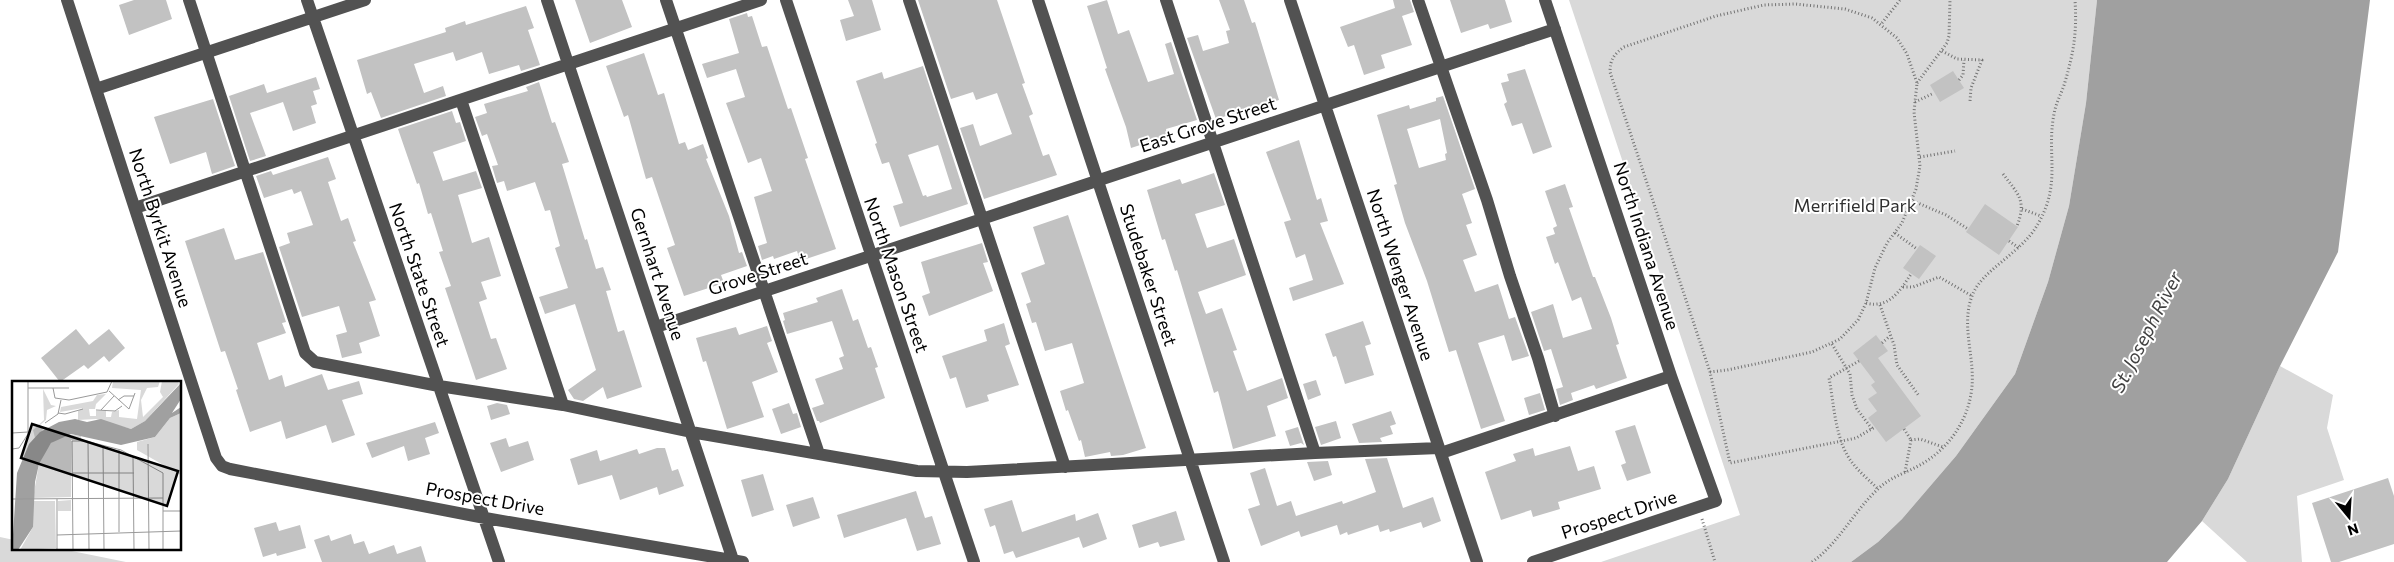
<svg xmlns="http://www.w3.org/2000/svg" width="2394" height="562" font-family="Commissioner,sans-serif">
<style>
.green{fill:#d9d9d9}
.water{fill:#a0a0a0}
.building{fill:#c2c2c2;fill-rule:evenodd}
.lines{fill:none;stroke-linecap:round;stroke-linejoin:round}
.path{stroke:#747474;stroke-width:3;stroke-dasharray:1 2.5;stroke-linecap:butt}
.minor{stroke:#525252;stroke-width:12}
.labels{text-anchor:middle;stroke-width:4;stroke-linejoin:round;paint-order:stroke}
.street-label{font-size:18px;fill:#000;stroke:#fff}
.park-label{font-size:18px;fill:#303030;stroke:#fff}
.water-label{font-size:19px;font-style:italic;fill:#414141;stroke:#fff}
.inset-road{fill:none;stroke:#999;stroke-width:1}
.view{fill:#000;fill-opacity:0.15;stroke:#000;stroke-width:2.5}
.inset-edge{fill:none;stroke:#000;stroke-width:2.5}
</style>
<rect width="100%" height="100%" fill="#fff"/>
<path class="green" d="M1569 0H2097L2086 103 2069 206 2048 282 2015 374 1956 456 1902 519 1878 542 1851 562H1601L1740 515Z
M2280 366 2333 395 2327 428 2344 480 2297 496 2302 562H2247L2202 521 2228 479Z
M0 537 14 540V548H57L126 562H0Z"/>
<path class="water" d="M2097 0H2370L2338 252 2280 366 2228 479 2202 521 2167 562H1851L1878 542 1902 519 1956 456 2015 374 2048 282 2069 206 2086 103Z"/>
<path class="building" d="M134 0H166L172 19 129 35 119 5Z
M575 0H622L632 27 590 43Z
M848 0H872L881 30 846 41 840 20 854 16Z
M918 0H997L1025 83 1022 84 1033 114 1029 116 1043 156 1049 154 1057 175 984 199 960 128 973 124 980 146 1012 134 997 93 976 100 973 92 951 99Z
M1107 0 1118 34 1129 30 1148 82 1174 74 1165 44 1171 42 1197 120 1166 129 1168 136 1131 148 1126 127 1105 69 1107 68 1087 6Z
M1219 0H1244L1252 23 1255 22 1279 100 1244 112 1243 111 1216 119 1187 38 1198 35 1203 51 1229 43 1226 31 1230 30Z
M1393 0H1410L1414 12 1402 16 1412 45 1381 55 1385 68 1364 75 1354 45 1348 47 1340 27 1395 8Z
M1450 0H1505L1512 22 1490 29 1488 24 1461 33Z
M526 6 534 28 528 30 540 65 521 71 519 65 489 74 482 52 456 61 453 52 414 64 424 93 443 86 446 96 381 118 371 92 367 94 357 60 446 32 445 28 465 21 466 25Z
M747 13 748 17 752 16 762 47 767 46 788 109 791 108 808 158 805 159 836 249 800 261 797 251 774 259 773 256 762 260 758 246 767 243 754 197 772 191 761 158 748 163 726 103 745 97 736 69 707 78 702 64 739 53 729 19Z
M644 53 658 95 664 93 679 144 685 142 688 150 703 144 708 158 706 159 729 216 739 253 742 252 747 266 721 275 724 283 684 296 667 248 675 245 652 177 646 179 628 115 624 117 606 66Z
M923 66 968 204 900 227 893 206 903 203 889 162 882 164 875 144 877 143 856 81 882 72 884 79ZM938 145 952 189 927 197 926 195 923 196 908 155Z
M1525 69 1552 147 1533 154 1522 123 1512 126 1504 104 1507 102 1501 83 1509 81 1507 74Z
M1953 71 1964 88 1940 102 1930 85Z
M316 77 320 89 313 91 317 104 311 106 316 123 293 131 283 102 250 113 266 156 250 161 229 96 264 84 267 93Z
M539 82 552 123 555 122 569 162 562 164 585 240 587 239 596 269 603 267 611 290 606 291 618 332 624 330 642 387 607 399 603 387 583 401 574 399 568 390 596 370 575 304 545 314 539 297 568 288 555 248 560 246 550 210 545 211 535 182 507 191 504 181 497 183 492 166 498 165 487 134 482 136 475 117 487 113 484 104 528 91 526 87Z
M1443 96 1475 189 1462 194 1472 223 1466 225 1477 255 1463 260 1475 292 1498 284 1509 319 1515 317 1529 356 1512 361 1504 335 1478 343 1505 421 1481 429 1456 350 1449 352 1427 281 1405 223 1394 185 1397 184 1377 115 1409 105 1410 109 1436 101V98ZM1440 119 1447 153 1445 154 1446 160 1419 168 1407 129Z
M213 99 235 166 212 174 206 152 170 164 154 117Z
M452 111 456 123 460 122 466 141 433 152 443 181 476 171 482 188 458 195 472 243 489 237 501 276 481 282 487 299 479 302 491 339 496 338 507 369 476 380 445 288 451 286 439 252 443 251 431 213 428 214 419 183 417 184 398 129Z
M1299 140 1317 200 1321 198 1328 221 1320 223 1344 284 1293 301 1289 288 1313 280 1305 254 1296 258 1284 222 1291 220 1266 152Z
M328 157 336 179 328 182 341 221 348 218 356 241 353 242 376 300 369 302 380 336 359 343 362 353 342 358 336 335 347 332 339 306 302 317 279 247 290 243 287 233 313 225 301 191 294 194 292 189 264 198 256 176 271 171 273 175Z
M1214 173 1225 205 1195 214 1207 248 1234 239 1246 275 1198 292 1206 314 1222 308 1237 350 1233 351 1247 391 1282 378 1288 398 1267 406 1276 436 1233 449 1218 391 1214 393 1177 270 1175 271 1165 239 1162 240 1147 190 1180 179 1182 184Z
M1565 184 1573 207 1569 208 1593 277H1595L1611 318 1619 344 1616 345 1627 378 1596 389 1594 385 1571 393 1573 400 1560 405 1556 389 1563 387 1551 349 1544 351 1531 312 1553 304 1563 338 1592 329 1581 297 1572 301 1558 262 1555 264 1546 237 1555 234 1553 228 1557 226 1545 191Z
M1985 204 2018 227 1999 255 1966 232Z
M1068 215 1146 448 1123 455 1111 456 1110 452 1085 457 1081 440 1079 441 1068 410 1066 411 1060 391 1084 383 1072 343 1045 351 1036 322 1032 323 1026 304 1031 302 1021 273 1045 264 1033 227Z
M224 228 235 260 263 252 286 322 282 323 286 333 257 343 269 380 282 375 285 387 322 374 328 390 359 381 363 394 342 400 355 435 332 443 326 425 286 439 281 421 250 432 236 390 238 389 225 351 221 352 185 241Z
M982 243 988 262 983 263 993 291 929 316 922 296 930 293 921 262Z
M1920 245 1936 256 1919 279 1903 268Z
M842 289 853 321 858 319 868 348 871 347 878 367 875 368 885 398 820 423 819 421H817L812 408 824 404 815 379 843 369 839 358 844 356 832 321 787 334 783 321 785 320 783 313 818 302 816 298Z
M1363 321 1371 344 1365 346 1374 375 1345 384 1336 356 1333 357 1325 334Z
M1004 323 1010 344 1005 346 1019 385 987 395 989 401 966 408 956 377 950 379 942 356 987 341 984 330Z
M767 326 772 341 767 343 778 372 752 382 764 417 727 429 706 361 703 362 696 338 736 327 739 335Z
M76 329 89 345 109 329 125 348 109 362 104 356 88 369 84 365 60 382 41 358Z
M1876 335 1888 351 1878 358 1921 416 1886 442 1868 418 1877 411 1868 399 1877 393 1871 385 1875 382 1853 353Z
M1316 380 1321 395 1308 400 1303 384Z
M1540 393 1545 410 1529 415 1524 398Z
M497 403 507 405 510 414 491 420 487 406Z
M789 403 793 414 797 413 801 427 781 434 772 409Z
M1391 411 1396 424 1390 426 1393 434 1380 438 1382 442 1359 443 1352 424Z
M1336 421 1341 438 1321 445 1315 427Z
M435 422 439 433 425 438 430 454 408 461 404 446 372 458 366 443Z
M1635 425 1651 473 1627 481 1621 465 1626 463 1615 431Z
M1298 427 1304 445 1301 443 1290 446 1285 431Z
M506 438 509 447 528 441 534 460 501 472 490 443Z
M1570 446 1578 471 1594 466 1601 489 1558 502 1560 509 1533 517 1531 510 1501 520 1485 472 1516 461 1513 454 1533 448 1535 456Z
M657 448H665L672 471 678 469 684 486 659 495 657 487 620 500 612 475 578 485 570 459 597 450 600 461 637 449 639 454Z
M1387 458 1403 508 1433 497 1441 521 1423 528 1421 522 1390 532 1389 529 1380 532 1378 525 1348 535 1347 532 1340 535 1337 525 1301 537 1299 531 1261 546 1248 509 1260 505 1250 473 1265 468 1277 506 1291 501 1296 516 1342 501 1343 504 1376 492 1365 459Z
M1328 461 1332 475 1314 481 1307 462Z
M763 474 774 510 752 517 741 480Z
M2388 478 2394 496V544L2339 562H2331L2312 503Z
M916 491 925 518 932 516 941 544 917 551 906 518 844 538 837 515Z
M813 497 820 518 793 527 786 505Z
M1012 500 1022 532 1075 514 1076 521 1098 513 1107 539 1083 548 1079 537 1016 558 1013 551 1004 554 995 525 990 527 984 509Z
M1176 511 1185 540 1160 547 1158 542 1139 548 1132 525Z
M276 522 279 531 300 525 306 548 277 556 276 553 263 557 254 528Z
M351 534 354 544 364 541 369 554 394 545 397 554 421 546 426 562H322L314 540 329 535 331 541Z"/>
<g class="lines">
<path class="path" d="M1882 23 1900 0
M1942 51 1957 59 1982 60 1971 88 1970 101
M1959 80 1963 75 1964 60
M1917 83 1947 43 1949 36 1950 0
M1915 102 1934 93
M1920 157 1955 151
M2003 174C2018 194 2027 200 2017 226
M1913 201 1946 215 1968 229
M2022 209 2041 216
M1895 233 1917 249
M2009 241 2019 248
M1903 287H1913L1939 277 1972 296
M1866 303C1889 309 1900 291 1911 274
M1880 305 1894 345 1897 365 1919 396
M1882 343 1890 336
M1832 344 1850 374 1852 395 1857 409 1872 429
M1859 361 1829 378C1834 404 1835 439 1851 461 1858 471 1869 480 1878 489
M1710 372 1727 370 1812 352 1840 339 1858 320 1866 303 1875 268 1887 243 1902 223 1916 189 1920 166 1914 112 1917 83 1907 54 1897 38 1872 18 1845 9 1795 4 1764 5 1716 16 1624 47C1614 54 1610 60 1610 72L1710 372 1730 463 1842 441 1856 438 1875 427
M1904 429 1911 440
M1911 440 1920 439 1943 447
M1905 472 1911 440
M1702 519 1715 562
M1812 562C1839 543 1854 511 1878 489 1890 477 1906 473 1920 465 1947 450 1966 424 1971 394 1977 361 1960 328 1972 296 1981 270 2022 253 2038 224 2062 182 2046 155 2054 114 2056 102 2062 93 2065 82 2074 51 2077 32 2075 0"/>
<path class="minor" d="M67 0 216 458 222 466 230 469 485 518 743 562
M189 0 305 353 315 362 439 386 563 405 691 432 917 471 967 472 1315 453 1439 448
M307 0 499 562
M547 0 733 560
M666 0 819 454
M786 0 974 562
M909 0 1065 467
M1038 0 1224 562
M1166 0 1315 453
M1290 0 1477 562
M1418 0 1487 200 1510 276 1538 358 1555 416
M96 89 365 0
M461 100 563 405
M135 208 761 0
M656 327 1555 29
M1441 453 1671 376
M1533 562 1716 501 1671 376 1545 0"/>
</g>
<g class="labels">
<g class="street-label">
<text transform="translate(1208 125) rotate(-18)" y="6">East Grove Street</text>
<text transform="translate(160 228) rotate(72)" y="6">North Byrkit Avenue</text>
<text transform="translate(1646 246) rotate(72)" y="6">North Indiana Avenue</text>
<text transform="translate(657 274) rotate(72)" y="6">Gernhart Avenue</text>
<text transform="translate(758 274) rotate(-18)" y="6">Grove Street</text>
<text transform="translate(419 275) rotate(71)" y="6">North State Street</text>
<text transform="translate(896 275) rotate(71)" y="6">North Mason Street</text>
<text transform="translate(1148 275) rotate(72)" y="6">Studebaker Street</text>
<text transform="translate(1400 275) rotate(72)" y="6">North Wenger Avenue</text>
<text transform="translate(485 499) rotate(10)" y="6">Prospect Drive</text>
<text transform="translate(1619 515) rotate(-18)" y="6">Prospect Drive</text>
</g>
<g class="park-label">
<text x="1855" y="212">Merrifield Park</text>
</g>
<g class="water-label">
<text transform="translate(2146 332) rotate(-63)" y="7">St. Joseph River</text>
</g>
</g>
<g transform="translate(12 381)">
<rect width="169" height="169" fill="#fff"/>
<path d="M101 0H148L146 6 135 7 129 19 131 36 151 16 148 11 150 0H166L167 3 133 40 119 48 84 38 66 39V30L71 27 48 31 49 26 81 20 85 14 94 13 84 23 83 28H77L78 35H84V30H94V36H99L100 31 107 29V36L125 38 129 9 100 7ZM31 8 39 24 44 25 35 29 34 39 28 44 31 49 23 57 21 49 32 39ZM169 32V94L125 69V61L143 56 158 37ZM54 53 69 55V59H59V116L21 117 27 83 33 71 39 62ZM59 119V130H46V120ZM21 120H43L44 167 8 169 21 146Z" fill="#d9d9d9"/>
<path d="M169 2V18L160 32 169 26V32L158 37 143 56 109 64 59 53 39 62 27 83 23 101 21 146 6 169H0L5 92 17 63 28 51 47 41 63 38 75 41 89 38 119 48 133 40Z" fill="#a0a0a0"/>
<path class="inset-road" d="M16 7H57M41 7 43 17 57 19 95 11 100 0M97 10 117 28 123 12M106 19 112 15H122M84 29 103 30 110 25M89 29 102 15M46 32 53 33 71 28M33 42 46 33 49 19M0 52 16 51M76 60 77 169M136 63 137 169M91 65 92 169M0 68 7 67 16 53V0M107 69V151M121 76 122 169M61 92H122M0 118 151 117M45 118V169M151 130H169M45 154 169 150M61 169 60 60H74L109 69 151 92V169"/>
<path class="view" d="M20 43 166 90 155 125 9 77Z"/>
<rect width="169" height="169" class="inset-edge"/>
</g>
<g transform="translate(2349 517) rotate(162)" stroke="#ffffff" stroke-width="4" paint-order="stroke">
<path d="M0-4L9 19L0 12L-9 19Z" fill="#000000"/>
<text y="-8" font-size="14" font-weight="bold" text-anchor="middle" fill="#000000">N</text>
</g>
</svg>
